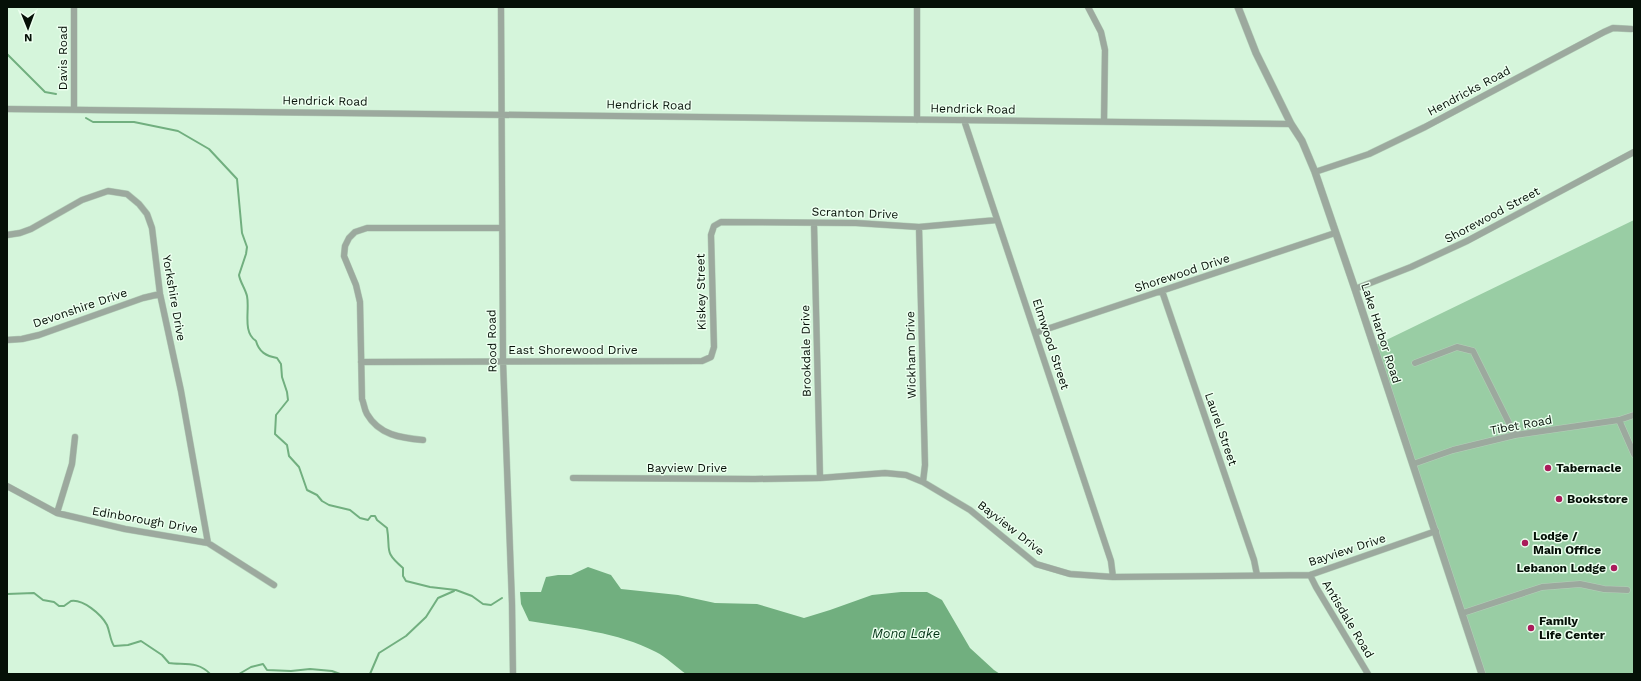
<svg xmlns="http://www.w3.org/2000/svg" width="1641" height="681" font-family="'Work Sans',sans-serif">
<style>
.green{fill:#99cda4}
.water{fill:#71af7f}
.lines{fill:none;stroke-linecap:round;stroke-linejoin:round}
.stream{stroke:#71af7f;stroke-width:2}
.minor-casing{stroke:#b4d0b9;stroke-width:7}
.tertiary-casing{stroke:#b4d0b9;stroke-width:8}
.minor{stroke:#9ca99e;stroke-width:6}
.tertiary{stroke:#9ca99e;stroke-width:7}
.poi-dot{fill:#aa1c5b;stroke:#ecffef;stroke-width:1.5}
.labels{text-anchor:middle;stroke-width:3;stroke-linejoin:round;paint-order:stroke}
.street-label{font-size:12px;fill:#051007;stroke:#ecffef}
.poi-label{font-size:12px;font-weight:bold;fill:#051007;stroke:#ecffef;text-anchor:start}
.water-label{font-size:13px;font-style:italic;fill:#013314;stroke:#ecffef}
</style>
<rect width="100%" height="100%" fill="#d5f5db"/>
<path class="green" d="M1634 220V674H1482L1374 346Z"/>
<path class="water" d="M588 567 611 575 621 589 678 595 715 603 757 604 804 618 830 610 872 595 901 592H927L942 600 970 648 994 670 1000 674H686C676 667 666 657 656 652 618 632 571 628 529 621L521 604 520 592H541L546 577 558 575H571Z"/>
<g class="lines">
<path class="stream" d="M7 54 45 92 56 94
M86 118 93 122H134L178 131 209 149 237 179 242 233 247 247 246 254 239 275C240 282 245 288 247 296 250 310 242 332 256 341 259 352 266 356 277 358L281 364 282 377 287 392 288 400 276 415 275 434 287 445 289 456 299 467 307 490 317 495 322 501 329 505 350 510 360 518 368 520 371 516H375L377 520 387 528C391 551 383 551 403 568V576L406 581 430 587 456 590 472 596 483 604 491 605 502 598
M7 594 34 593 43 600 54 602 59 606H64L71 601C83 599 101 614 107 625 110 632 110 640 114 646L128 645 141 641 162 655 169 663C183 665 199 661 210 674
M239 674 251 667 263 664 267 670 291 671 310 669 332 671 340 674
M370 674 379 653 406 636 426 617 438 598 454 591"/>
<defs>
<path id="minor" d="M74 7V108
M501 7 503 361 512 603 513 674
M917 7V120
M1088 7 1101 32 1105 50 1104 122
M7 109 1291 124
M964 120 1111 561 1113 577
M1315 172 1369 154 1425 127 1604 32 1613 28 1631 29
M814 223 820 478
M919 227 925 465 923 482
M7 235 20 233 31 229 82 200 108 191 127 194 139 204 147 214 152 228 160 294 181 391 208 543
M1355 289 1411 267 1467 241 1634 152
M1162 291 1254 560 1257 575
M1035 333 1335 233
M7 340 22 339 39 335 143 298 160 294
M361 362 702 361 711 357 714 347 711 235 714 226 721 222 856 223 919 227 997 220
M1415 363 1457 347 1473 351 1515 435
M1619 420 1634 454
M423 440C401 438 379 435 367 414 364 409 364 403 362 399L360 302 356 285 344 256 345 246 349 238 355 232 367 228H502
M1413 464 1453 450 1515 435 1619 420 1634 415
M573 478 755 479 820 478 885 473 906 475 923 482 970 510 1036 564 1070 574 1113 577 1310 575 1436 531
M7 486 57 513 125 529 208 543 274 585
M57 513 72 464 75 437
M1310 575 1316 587 1368 674
M1463 613 1542 587 1580 584 1604 589 1627 590"/>
<path id="tertiary" d="M1238 7 1256 53 1291 124 1302 141 1315 172 1355 289 1482 674"/>
</defs>
<use href="#minor" class="minor-casing"/>
<use href="#tertiary" class="tertiary-casing"/>
<use href="#minor" class="minor"/>
<use href="#tertiary" class="tertiary"/>
</g>
<g class="poi-dot">
<circle cx="1548" cy="468" r="4"/>
<circle cx="1559" cy="499" r="4"/>
<circle cx="1525" cy="543" r="4"/>
<circle cx="1614" cy="568" r="4"/>
<circle cx="1531" cy="628" r="4"/>
</g>
<g class="labels">
<g class="street-label">
<text transform="translate(63 58) rotate(-90)" y="4">Davis Road</text>
<text transform="translate(1469 91) rotate(-28)" y="4">Hendricks Road</text>
<text transform="translate(325 101) rotate(1)" y="4">Hendrick Road</text>
<text transform="translate(649 105) rotate(1)" y="4">Hendrick Road</text>
<text transform="translate(973 109) rotate(1)" y="4">Hendrick Road</text>
<text transform="translate(855 213) rotate(2)" y="4">Scranton Drive</text>
<text transform="translate(1492 215) rotate(-28)" y="4">Shorewood Street</text>
<text transform="translate(1182 273) rotate(-18)" y="4">Shorewood Drive</text>
<text transform="translate(701 292) rotate(-91)" y="4">Kiskey Street</text>
<text transform="translate(174 298) rotate(80)" y="4">Yorkshire Drive</text>
<text transform="translate(80 308) rotate(-19)" y="4">Devonshire Drive</text>
<text transform="translate(1381 333) rotate(72)" y="4">Lake Harbor Road</text>
<text transform="translate(492 341) rotate(-91)" y="4">Rood Road</text>
<text transform="translate(1051 344) rotate(72)" y="4">Elmwood Street</text>
<text x="573" y="354">East Shorewood Drive</text>
<text transform="translate(806 351) rotate(-91)" y="4">Brookdale Drive</text>
<text transform="translate(911 355) rotate(-91)" y="4">Wickham Drive</text>
<text transform="translate(1521 425) rotate(-10)" y="4">Tibet Road</text>
<text transform="translate(1221 429) rotate(71)" y="4">Laurel Street</text>
<text x="687" y="472">Bayview Drive</text>
<text transform="translate(145 520) rotate(10)" y="4">Edinborough Drive</text>
<text transform="translate(1011 528) rotate(38)" y="4">Bayview Drive</text>
<text transform="translate(1347 550) rotate(-18)" y="4">Bayview Drive</text>
<text transform="translate(1348 619) rotate(59)" y="4">Antisdale Road</text>
</g>
<g class="poi-label">
<text x="1556" y="472">Tabernacle</text>
<text x="1567" y="503">Bookstore</text>
<text x="1533" y="540">Lodge /<tspan x="1533" dy="14">Main Office</tspan></text>
<text x="1606" y="572" text-anchor="end">Lebanon Lodge</text>
<text x="1539" y="625">Family<tspan x="1539" dy="14">Life Center</tspan></text>
</g>
<g class="water-label">
<text x="906" y="638">Mona Lake</text>
</g>
</g>
<rect width="1641" height="681" fill="none" stroke="#051007" stroke-width="16"/>
<g transform="translate(28 28) rotate(179)" stroke="#ecffef" stroke-width="3" paint-order="stroke">
<path d="M0-3L7 15L0 10L-7 15Z" fill="#051007"/>
<text y="-6" font-size="11" font-weight="bold" text-anchor="middle" fill="#051007">N</text>
</g>
</svg>
